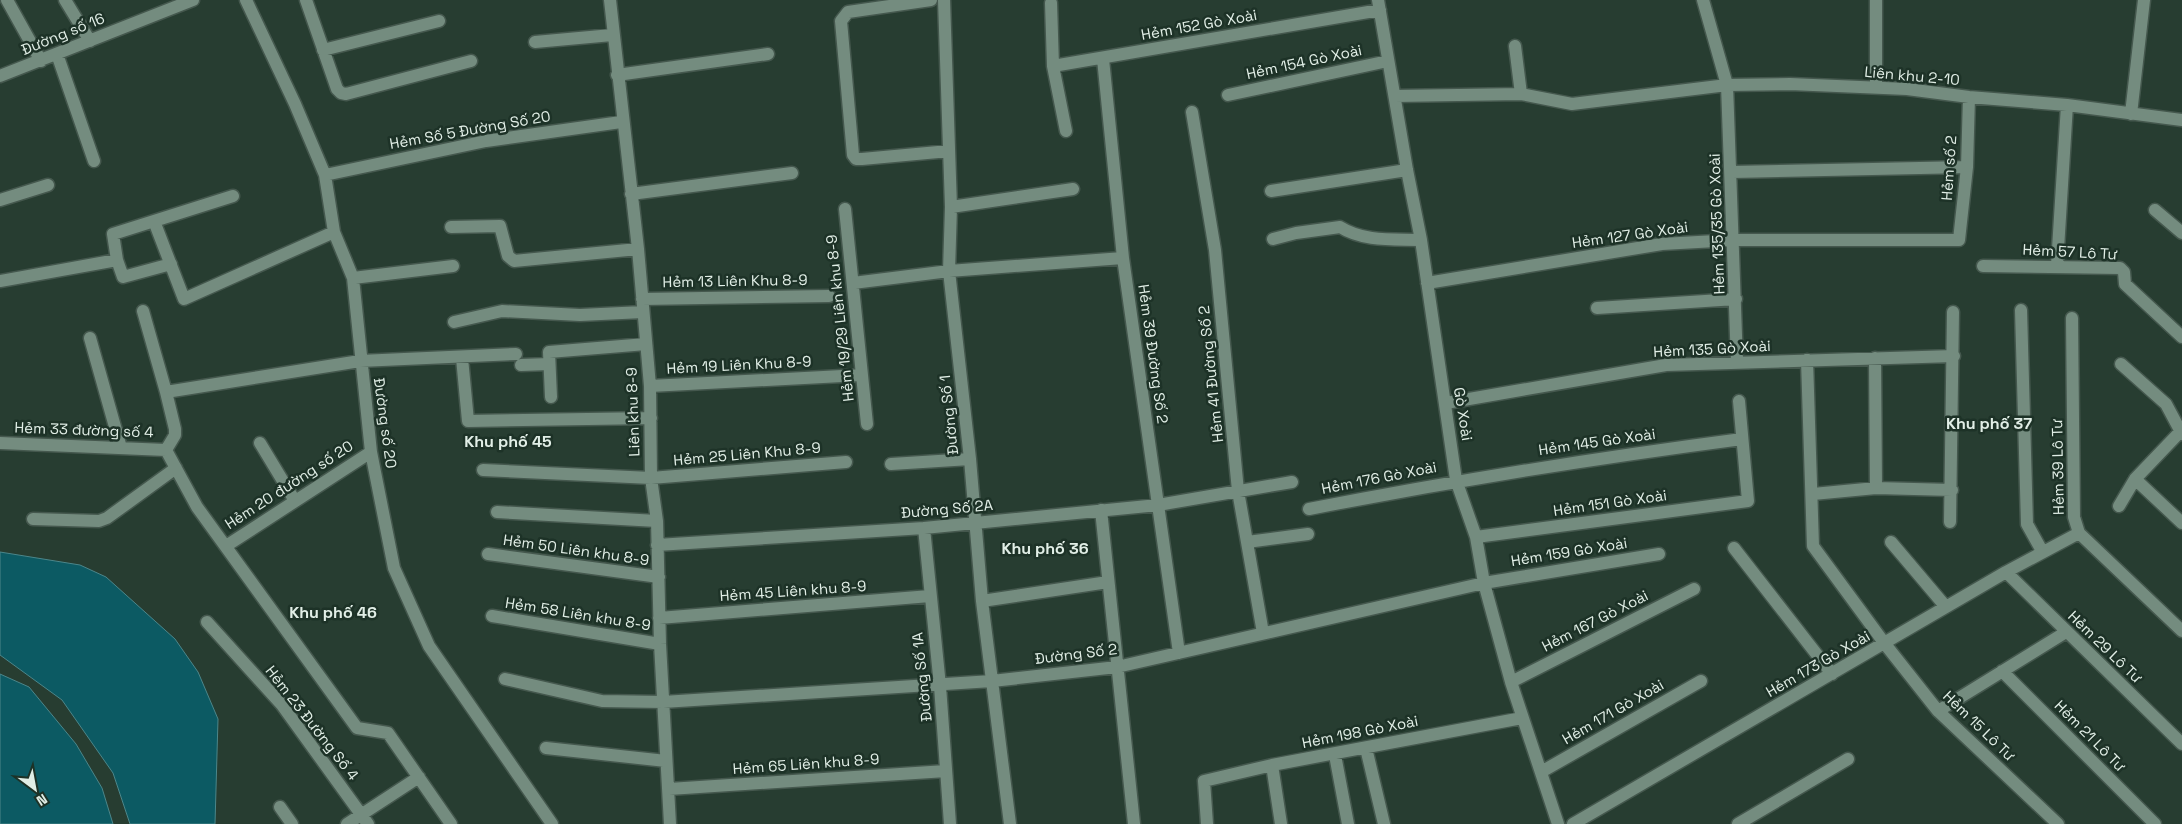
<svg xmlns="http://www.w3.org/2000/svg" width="2182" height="824" font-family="'Space Grotesk',sans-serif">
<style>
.water{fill:#0c5a63;stroke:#4c868a}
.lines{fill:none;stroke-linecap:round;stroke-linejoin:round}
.minor-casing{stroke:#45584e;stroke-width:15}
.minor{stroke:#748c7f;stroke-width:12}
.labels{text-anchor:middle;stroke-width:5;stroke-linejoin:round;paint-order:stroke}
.street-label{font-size:15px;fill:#e1eee6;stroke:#1d3227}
.neighbourhood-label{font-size:16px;font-weight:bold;fill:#e1eee6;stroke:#1d3227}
</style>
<rect width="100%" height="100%" fill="#273d31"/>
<path class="water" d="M0 552 80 565 106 577 175 639 198 672 218 719 215 824H130L113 773 62 700 0 655Z
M0 674 29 687 76 744 102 788 113 824H0Z"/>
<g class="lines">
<defs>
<path id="minor" d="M7 0 41 61
M65 0 90 41
M246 0 295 104 325 175 334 232 353 278 371 452 394 568 429 646 552 824
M306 0 337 89 341 93 346 94 471 61
M610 0 638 249 650 386 651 478 657 521 660 644 670 824
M931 0 848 12 841 21 853 155 856 159H862L949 151
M944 0 951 207 949 271 970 459 982 601 1010 824
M1378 0 1407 170 1421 240 1456 480 1476 537 1484 583 1511 682 1558 824
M1703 0 1727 85 1737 363
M1876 0V88
M1051 3 1053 66 1066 131
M535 42 612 35
M1515 46 1521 94
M323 50 439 21
M57 54 94 161
M1103 59 1123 258 1179 653
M1053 66 1380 10
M617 75 768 54
M0 76 193 0
M1228 95 1388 61
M1395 96 1521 94 1572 104 1727 85 1790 84 1907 89 1969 97 2067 105 2182 120
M1192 112 1215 250 1238 491 1263 633
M2131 114 2144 0
M1732 172 1967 167
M325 175 486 141 621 122
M1271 191 1407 170
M631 194 792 173
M0 200 48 185
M951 207 1073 189
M845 209 867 424
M2155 210 2182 233
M154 221 184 299 334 232
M451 227 500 226 508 256 514 261 638 249
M1273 239 1296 233 1340 227C1364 242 1393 239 1421 240
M171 264 123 277 117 260 113 234 233 196
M2057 265 2067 105
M1983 266 2120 268 2124 272 2125 284 2182 337
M353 278 453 266
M0 281 117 260
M853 283 949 271 1123 258
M1427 283 1662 244 1734 240H1959L1967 167 1969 97
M642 299 829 296
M1597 308 1736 299
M2021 310 2027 524 2042 551
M143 311 166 392
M2072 318 2074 517 2079 533 2182 631
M454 322 502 311 580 315 643 312
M90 338 121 448
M462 358 468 421 651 418
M1875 358 1876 488
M1807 360 1813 546 1885 644 1938 711 2058 824
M2121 364 2166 404 2182 434
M521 365 549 364
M650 386 861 375
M551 397 549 352 646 344
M1446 403 1666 365 1954 356
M0 443 166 450
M260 443 295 501
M166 450 197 507 357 728 388 733 451 824
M166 450 175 435V429L166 392 360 361 516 354
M891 464 970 459
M483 470 651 478 846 462
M2135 479 2182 523
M1813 494 1876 488 1952 490
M2119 506 2135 479 2180 432
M1309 509C1453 481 1596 458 1742 439
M1101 510 1134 824
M497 512 657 521
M33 519 99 521 107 518 176 468
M1950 522 1953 312
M924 528 940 686 950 824
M1476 537 1748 501 1739 401
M1247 542 1308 534
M1891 542 1946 607
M657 545 924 528 1158 505 1292 482
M226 546 371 452
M1734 548 1832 674
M488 554 659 577
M2006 572 2182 744
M982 601 1108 582
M492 616 660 644
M659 618 930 596
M207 622 282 705 368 824
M2002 671 2155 824
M505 679 602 701 663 702 992 681 1117 667 1484 583 1659 554
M1511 682 1694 589
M1938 711 2066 632
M546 748 666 761
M1366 748 1384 824
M1335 755 1348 824
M1272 765 1281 824
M1541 772 1701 681
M669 789 946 771
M280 807 292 824
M347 824 419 777
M1207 824 1204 781 1272 765 1522 718
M1573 824 2006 572 2079 533
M1738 824 1848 759"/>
</defs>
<use href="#minor" class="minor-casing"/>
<use href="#minor" class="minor"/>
</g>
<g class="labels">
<g class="street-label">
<text transform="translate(1199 25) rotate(-10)" y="5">Hẻm 152 Gò Xoài</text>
<text transform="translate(63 34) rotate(-22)" y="5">Đường số 16</text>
<text transform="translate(1304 62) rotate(-12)" y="5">Hẻm 154 Gò Xoài</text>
<text transform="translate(1912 76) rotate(5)" y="5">Liên khu 2-10</text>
<text transform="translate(470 130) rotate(-10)" y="5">Hẻm Số 5 Đường Số 20</text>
<text transform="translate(1949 168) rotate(-86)" y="5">Hẻm số 2</text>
<text transform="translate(1717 224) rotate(-92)" y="5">Hẻm 135/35 Gò Xoài</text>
<text transform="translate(1630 235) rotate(-8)" y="5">Hẻm 127 Gò Xoài</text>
<text transform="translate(2070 252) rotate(3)" y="5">Hẻm 57 Lô Tư</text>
<text transform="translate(735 281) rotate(-1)" y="5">Hẻm 13 Liên Khu 8-9</text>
<text transform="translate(840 318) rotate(-96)" y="5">Hẻm 19/29 Liên khu 8-9</text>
<text transform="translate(1712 349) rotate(-3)" y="5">Hẻm 135 Gò Xoài</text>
<text transform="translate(1153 354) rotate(82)" y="5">Hẻm 39 Đường Số 2</text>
<text transform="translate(739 365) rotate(-3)" y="5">Hẻm 19 Liên Khu 8-9</text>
<text transform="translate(1211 374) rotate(-96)" y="5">Hẻm 41 Đường Số 2</text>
<text transform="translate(633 412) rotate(-92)" y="5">Liên khu 8-9</text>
<text transform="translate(1463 414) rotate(81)" y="5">Gò Xoài</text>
<text transform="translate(949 415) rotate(-96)" y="5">Đường Số 1</text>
<text transform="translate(385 423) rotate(82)" y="5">Đường số 20</text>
<text transform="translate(84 430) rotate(2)" y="5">Hẻm 33 đường số 4</text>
<text transform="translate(1597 442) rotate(-8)" y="5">Hẻm 145 Gò Xoài</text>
<text transform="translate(747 454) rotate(-5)" y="5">Hẻm 25 Liên Khu 8-9</text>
<text transform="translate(2058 467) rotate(-91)" y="5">Hẻm 39 Lô Tư</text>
<text transform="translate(1379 478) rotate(-11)" y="5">Hẻm 176 Gò Xoài</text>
<text transform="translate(289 485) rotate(-33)" y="5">Hẻm 20 đường số 20</text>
<text transform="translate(1610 503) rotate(-8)" y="5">Hẻm 151 Gò Xoài</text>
<text transform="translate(947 509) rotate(-5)" y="5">Đường Số 2A</text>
<text transform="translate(576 550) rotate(8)" y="5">Hẻm 50 Liên khu 8-9</text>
<text transform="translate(1569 552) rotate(-9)" y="5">Hẻm 159 Gò Xoài</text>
<text transform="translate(793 591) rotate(-4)" y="5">Hẻm 45 Liên khu 8-9</text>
<text transform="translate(578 614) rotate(9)" y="5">Hẻm 58 Liên khu 8-9</text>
<text transform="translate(1595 621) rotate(-27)" y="5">Hẻm 167 Gò Xoài</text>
<text transform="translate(2105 647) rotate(44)" y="5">Hẻm 29 Lô Tư</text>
<text transform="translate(1076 654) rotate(-7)" y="5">Đường Số 2</text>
<text transform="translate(1818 664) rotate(-30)" y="5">Hẻm 173 Gò Xoài</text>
<text transform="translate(922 677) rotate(-96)" y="5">Đường Số 1A</text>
<text transform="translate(1613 712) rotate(-30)" y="5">Hẻm 171 Gò Xoài</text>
<text transform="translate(312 723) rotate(52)" y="5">Hẻm 23 Đường Số 4</text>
<text transform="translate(1979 726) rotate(44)" y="5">Hẻm 15 Lô Tư</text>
<text transform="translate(1360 732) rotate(-11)" y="5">Hẻm 198 Gò Xoài</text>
<text transform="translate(2090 736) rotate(45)" y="5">Hẻm 21 Lô Tư</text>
<text transform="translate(806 764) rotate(-4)" y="5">Hẻm 65 Liên khu 8-9</text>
</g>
<g class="neighbourhood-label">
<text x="1989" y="429">Khu phố 37</text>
<text x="508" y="447">Khu phố 45</text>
<text x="1045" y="554">Khu phố 36</text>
<text x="333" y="618">Khu phố 46</text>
</g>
</g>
<g transform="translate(35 789) rotate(148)" stroke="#1d3227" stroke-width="4" paint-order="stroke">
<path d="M0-4L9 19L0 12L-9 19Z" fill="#e1eee6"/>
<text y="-8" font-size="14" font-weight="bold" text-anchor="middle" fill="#e1eee6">N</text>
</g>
</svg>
